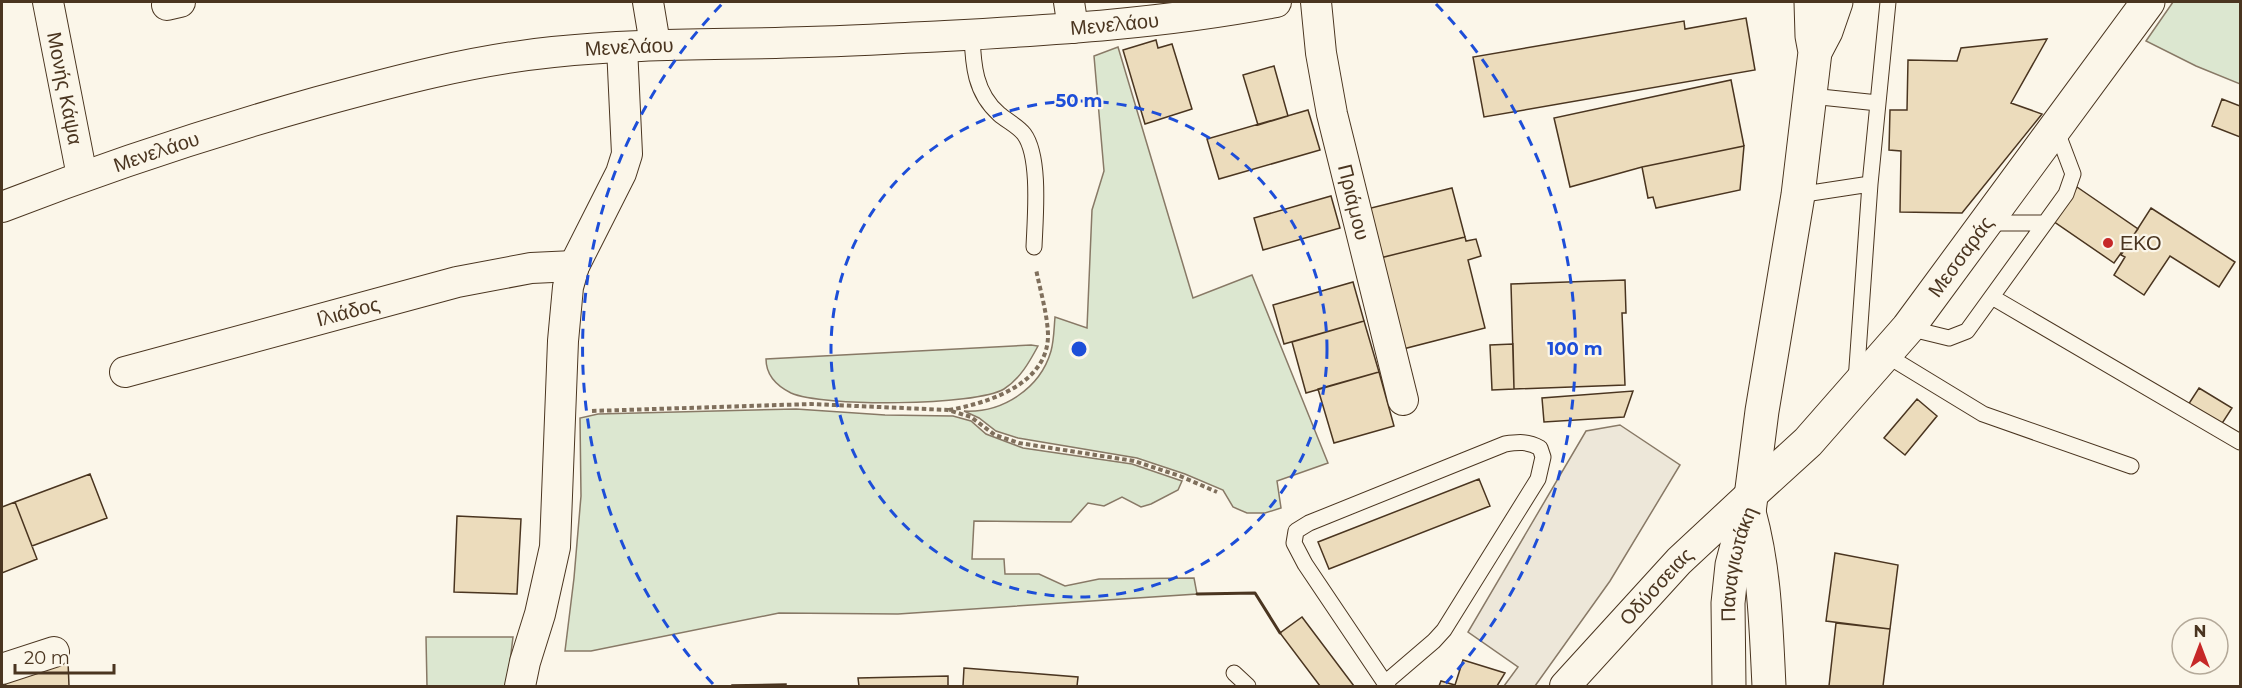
<svg xmlns="http://www.w3.org/2000/svg" width="2242" height="688" font-family="Montserrat,sans-serif">
<style>
.green{fill:#dce7d0;stroke:#887966;stroke-width:1.5}
.parking{fill:#ede7d9;stroke:#887966;stroke-width:1.5}
.building{fill:#ecdcbc;stroke:#4a3520;stroke-width:1.5}
.lines{fill:none;stroke-linecap:round;stroke-linejoin:round}
.lane-casing{stroke:#4a3520;stroke-width:17}
.street-casing{stroke:#4a3520;stroke-width:32}
.secondary-casing{stroke:#4a3520;stroke-width:35}
.primary-casing{stroke:#4a3520;stroke-width:35}
.path{stroke:#7f6f5c;stroke-width:4;stroke-dasharray:4.5 3;stroke-linecap:butt}
.lane{stroke:#fbf6e9;stroke-width:15}
.street{stroke:#fbf6e9;stroke-width:30}
.secondary{stroke:#fbf6e9;stroke-width:33}
.primary{stroke:#fbf6e9;stroke-width:33}
.wall{stroke:#4a3520;stroke-width:3}
.ring{fill:none;stroke:#1d4ed8;stroke-width:3;stroke-dasharray:10 8}
.poi-dot{fill:#c62828;stroke:#fbf6e9;stroke-width:2}
.labels{text-anchor:middle;stroke-width:4.5;stroke-linejoin:round;paint-order:stroke}
.street-label{font-size:20px;fill:#4a3520;stroke:#fbf6e9}
.poi-label{font-size:20px;fill:#4a3520;stroke:#fbf6e9;text-anchor:start}
.centre{fill:#1d4ed8;stroke:#fbf6e9;stroke-width:3}
.ring-label{font-size:18px;text-anchor:middle;font-weight:bold;fill:#1d4ed8;stroke:#fbf6e9;stroke-width:4.5;stroke-linejoin:round;paint-order:stroke}
</style>
<rect width="100%" height="100%" fill="#fbf6e9"/>
<path class="green" d="M2173 2H2240V84L2196 66 2146 41Z
M1118 47 1193 298 1252 275 1328 463 1277 481 1281 508 1265 513H1247L1233 507 1223 490 1185 474 1137 458 1018 438 996 431 979 418 964 411C1002 413 1040 389 1051 351 1054 340 1054 328 1055 317L1087 328 1092 210 1104 171 1094 56Z
M1031 345 1038 346C1030 361 1020 379 1004 389 976 406 822 407 791 393 777 386 766 375 766 359Z
M796 409 885 415 953 416 971 421 986 434 1023 448 1132 464 1182 481 1178 490 1151 504 1141 507 1122 497 1104 506 1088 503 1071 522 974 521 972 559H1004L1005 574H1039L1065 586 1099 579 1194 578 1197 594 898 614 779 613 591 651H565L574 578 581 496 580 418 598 414Z
M426 637H513L507 686H427Z"/>
<path class="parking" d="M1620 425 1680 465 1610 581 1535 686H1504L1518 667 1468 632 1586 431Z"/>
<path class="building" d="M1746 18 1755 70 1484 117 1473 57 1684 21 1685 29Z
M2047 39 2011 103 2042 114 1962 213 1900 212 1901 151 1889 150 1890 110H1907L1908 60 1957 61 1961 48Z
M1156 40 1158 48 1172 44 1192 109 1145 124 1123 50Z
M1274 66 1288 116 1258 125 1243 75Z
M1731 80 1744 146 1642 167 1570 187 1554 118Z
M2222 99 2240 106V137L2212 126Z
M1308 110 1320 150 1219 179 1207 139Z
M1744 146 1740 190 1656 208 1653 197 1648 198 1642 167Z
M2077 187 2138 229 2114 263 2053 221Z
M1452 188 1465 237 1380 258 1367 209Z
M1331 196 1340 228 1263 250 1254 218Z
M2151 208 2235 262 2219 287 2170 256 2144 295 2114 275 2125 257 2121 255Z
M1465 237 1466 241 1476 239 1481 256 1468 260 1485 328 1403 349 1380 258Z
M1625 280 1626 313H1622L1625 385 1514 389 1511 284Z
M1353 282 1364 321 1284 344 1273 305Z
M1364 321 1379 372 1306 393 1292 342Z
M1513 344 1514 389 1492 390 1490 345Z
M1379 372 1394 426 1334 443 1318 389Z
M2199 388 2232 408 2221 425 2188 405Z
M1633 391 1624 417 1544 422 1542 398Z
M1917 399 1937 416 1905 455 1884 438Z
M90 474 107 518 32 546 15 502Z
M1479 479 1490 506 1329 569 1318 542Z
M15 502 37 559 2 573V507Z
M457 516 521 519 517 594 454 592Z
M1835 553 1898 565 1890 629 1826 621Z
M1302 617 1354 686H1320L1280 633Z
M1836 623 1890 629 1883 686H1829Z
M1463 660 1505 673 1497 686H1439L1441 681 1455 685Z
M68 661 69 686H6L4 679Z
M964 668 1078 677 1077 686H963Z
M948 676V686H859L858 678Z
M786 684V686H732V685Z"/>
<g class="lines">
<defs>
<path id="lane" d="M972 35C973 65 975 93 999 114 1007 121 1018 126 1024 134 1041 157 1035 219 1034 247
M1811 96 1878 103
M1798 195 1870 184
M1987 223H2045
M1992 297 2240 442
M1908 328 1949 338 1967 331 2066 194 2073 174 2056 129
M1886 355 1983 414 2131 466
M1856 381 1870 184 1888 2
M1234 673 1248 686
M1385 683 1434 641 1444 630 1538 479 1543 457 1540 448C1528 441 1518 442 1505 444L1309 523 1296 531 1294 543 1305 564 1385 683 1388 686"/>
<g id="street">
<path id="s1" d="M48 2 82 176"/>
<path d="M648 2 655 44"/>
<path d="M1069 2 1073 28"/>
<path id="s2" d="M1316 2 1321 53 1332 114 1403 400"/>
<path d="M167 5 180 2"/>
<path id="s3" d="M2 207C105 167 211 132 318 102 395 81 473 60 553 52 638 43 723 45 808 42 854 41 899 38 945 36 1056 30 1167 23 1276 2"/>
<path id="s4" d="M125 372 457 282 531 268 574 266"/>
<path d="M2 669 54 652"/>
<path d="M520 686 525 662 540 614 555 547 563 341 568 287 574 266 621 173 627 154 622 47"/>
<path id="s5" d="M1565 686 1679 561 1752 493"/>
</g>
<g id="secondary">
<path id="s6" d="M1752 493 1808 442 1908 328 2148 2"/>
</g>
<g id="primary">
<path d="M1816 50 1826 31 1836 2"/>
<path d="M1749 512C1765 570 1766 627 1769 686"/>
<path id="s7" d="M1729 686 1728 603 1732 565 1741 531 1749 512 1762 411 1798 195 1815 52 1812 36 1811 2"/>
</g>
</defs>
<use href="#lane" class="lane-casing"/>
<use href="#street" class="street-casing"/>
<use href="#secondary" class="secondary-casing"/>
<use href="#primary" class="primary-casing"/>
<path class="path" d="M949 410C988 403 1049 384 1048 334 1047 312 1040 290 1036 269
M592 411 811 404 948 410 971 417 995 435 1019 443 1134 461 1180 476 1217 492"/>
<use href="#lane" class="lane"/>
<use href="#street" class="street"/>
<use href="#secondary" class="secondary"/>
<use href="#primary" class="primary"/>
<path class="wall" d="M1197 594 1255 593 1280 633"/>
</g>
<g class="ring">
<circle cx="1079" cy="349" r="248"/>
<path d="M713 684A496 496 0 0 1 722 4M1436 4A496 496 0 0 1 1445 684"/>
</g>
<circle class="poi-dot" cx="2108" cy="243" r="6"/>
<g class="labels">
<g class="street-label">
<text dy="7" stroke="none"><textPath href="#s3" startOffset="1136">Μενελάου</textPath></text>
<text dy="7" stroke="none"><textPath href="#s3" startOffset="650">Μενελάου</textPath></text>
<text dy="7" stroke="none"><textPath href="#s1" startOffset="88">Μονής Κάψα</textPath></text>
<text dy="7" stroke="none"><textPath href="#s3" startOffset="164">Μενελάου</textPath></text>
<text dy="7" stroke="none"><textPath href="#s2" startOffset="204">Πριάμου</textPath></text>
<text dy="7" stroke="none"><textPath href="#s6" startOffset="316">Μεσσαράς</textPath></text>
<text dy="7" stroke="none"><textPath href="#s4" startOffset="231">Ιλιάδος</textPath></text>
<text dy="7" stroke="none"><textPath href="#s7" startOffset="123">Παναγιωτάκη</textPath></text>
<text dy="7" stroke="none"><textPath href="#s5" startOffset="135">Οδύσσειας</textPath></text>
</g>
<g class="poi-label">
<text x="2120" y="250">ΕΚΟ</text>
</g>
</g>
<circle cx="1079" cy="349" r="9" class="centre"/>
<g class="ring-label">
<text x="1079" y="107">50 m</text>
<text x="1575" y="355">100 m</text>
</g>
<rect width="2242" height="688" fill="none" stroke="#4a3520" stroke-width="6"/>
<g transform="translate(2200 646)"><circle r="28" fill="#fbf6e9" stroke="#b4a999" stroke-width="1.5"/>
<path d="M0-4.5L10 22L0 15L-10 22Z" fill="#c62828"/>
<text y="-9" font-size="16" font-weight="bold" text-anchor="middle" fill="#4a3520">N</text>
</g>
<path d="M15 664v9h99v-9" fill="none" stroke="#4a3520" stroke-width="3"/>
<text x="24" y="664" font-size="18" fill="#4a3520" stroke="#fbf6e9" stroke-width="4.5" paint-order="stroke">20 m</text>
</svg>
